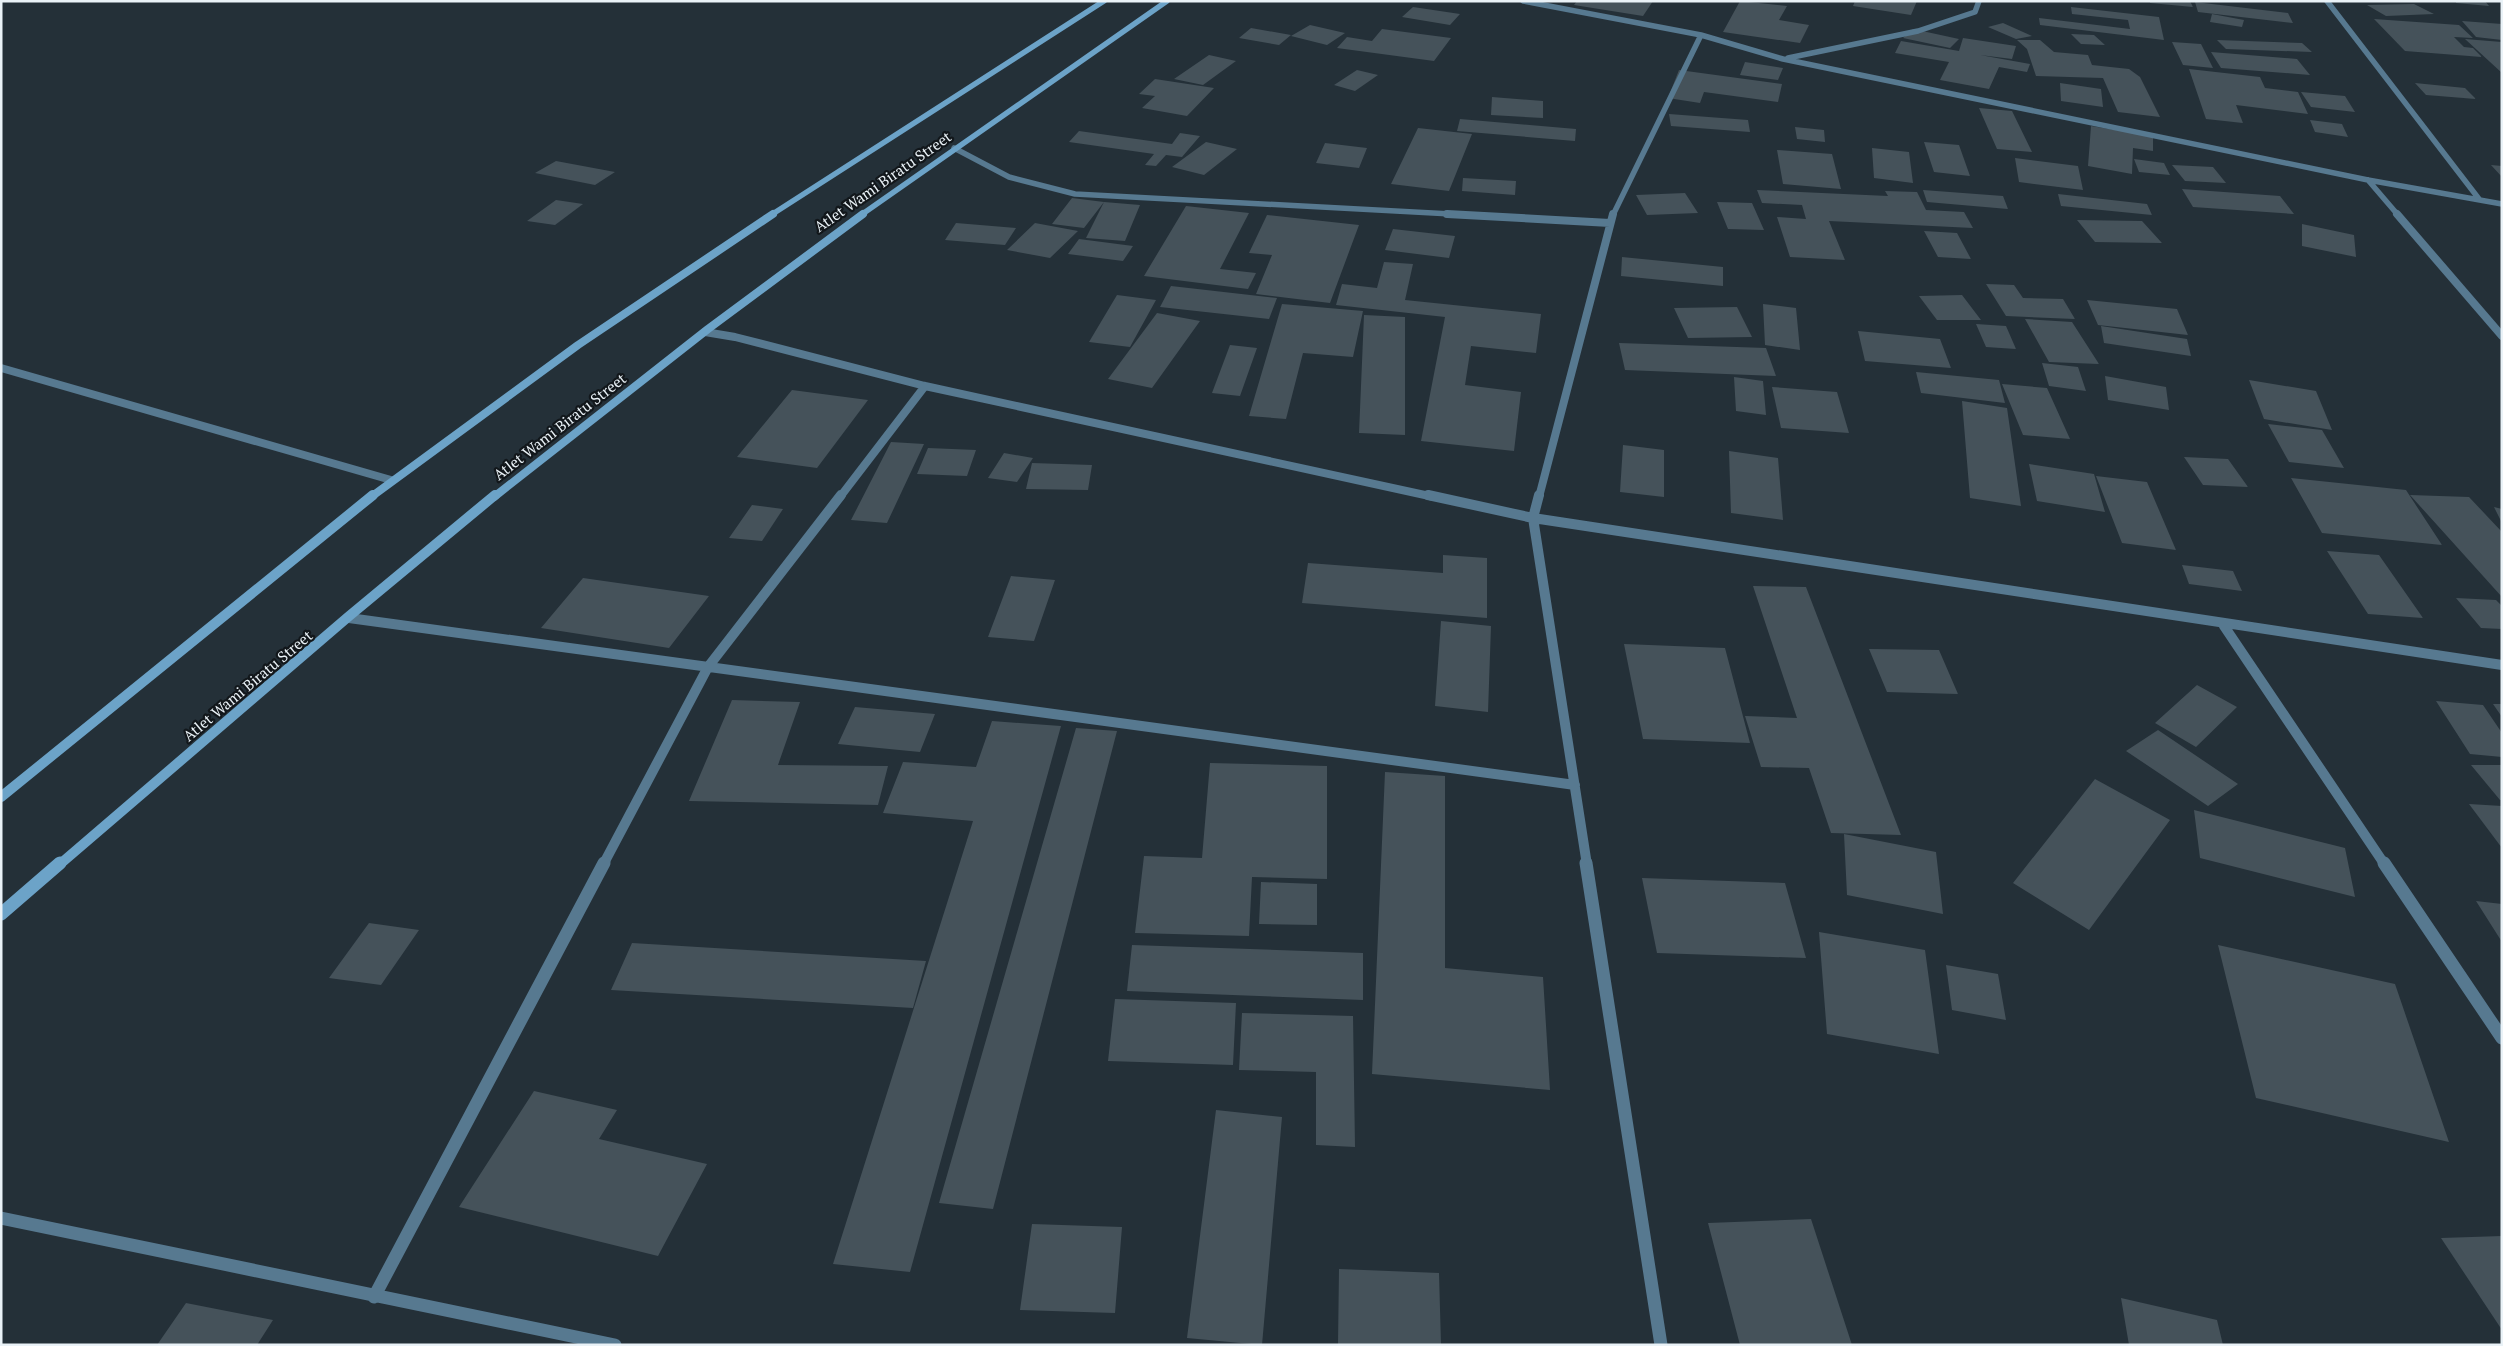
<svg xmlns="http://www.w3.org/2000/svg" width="2503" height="1346" font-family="'PT Serif',serif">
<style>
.building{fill:#45525a}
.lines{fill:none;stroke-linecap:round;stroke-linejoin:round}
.minor-far3{stroke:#577990;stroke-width:5.5}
.minor-far2{stroke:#577990;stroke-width:8}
.minor-far1{stroke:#577990;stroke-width:10}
.minor{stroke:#577990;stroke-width:13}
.secondary-far3{stroke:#6ca3c8;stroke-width:5.5}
.secondary-far2{stroke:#6ca3c8;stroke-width:8}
.secondary-far1{stroke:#6ca3c8;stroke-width:10}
.secondary{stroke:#6ca3c8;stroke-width:13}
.labels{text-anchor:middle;stroke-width:4.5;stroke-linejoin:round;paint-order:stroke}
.street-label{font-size:15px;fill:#eaf2f7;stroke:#12171b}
</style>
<rect width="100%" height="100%" fill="#243038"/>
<path class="building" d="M1577 1H1653L1643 16 1574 5Z
M1740 1 1787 6 1779 20 1809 25 1800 43 1723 32Z
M1855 1H1917L1911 15 1853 6Z
M2150 1H2190L2193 7 2150 3Z
M2456 1H2485L2489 6 2456 3Z
M2195 2 2288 13 2293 23 2198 12Z
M2414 4 2434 14 2386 16 2367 5Z
M1413 7 1460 14 1450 25 1402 17Z
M2071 7 2159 17 2164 40 2040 25 2039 18 2130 29 2128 20 2072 14Z
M2212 14 2244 20 2242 27 2210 22Z
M2374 19 2459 25 2473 38 2454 37 2464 47 2473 48 2482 57 2405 51Z
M2462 21 2502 24V40L2476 37Z
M2003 23 2032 36 2016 39 1988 27Z
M1310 25 1345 33 1327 45 1291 36Z
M1251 28 1291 35 1279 45 1239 38Z
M1382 29 1451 38 1434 61 1337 48 1347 37 1372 41Z
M1913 29 1959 39 1950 48 1903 38Z
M2071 34 2094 35 2105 45 2081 44Z
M1963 38 2016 46 2012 59 1980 55 2030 64 2027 72 1999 67 1989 89 1940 80 1949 62 1895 53 1901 41 1959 51Z
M2465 39 2502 42V73Z
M2017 40H2040L2054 52 2088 55 2092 65 2129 69 2140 77 2160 117 2118 112 2103 78 2036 76 2027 49Z
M2217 40 2302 43 2312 52 2226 49Z
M2172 42 2201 44 2213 68 2183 65Z
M2211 52 2297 59 2310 75 2221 68Z
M1209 55 1236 61 1203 85 1174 79Z
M1745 62 1783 68 1778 80 1740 75Z
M2189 69 2260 77 2265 88 2298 92 2308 114 2236 105 2243 123 2206 119Z
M1357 70 1378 75 1355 91 1334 85Z
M1679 70 1782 84 1778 102 1704 92 1700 103 1668 98Z
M1155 79 1214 88 1187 116 1142 108 1155 96 1139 94Z
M2060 83 2101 89 2103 107 2061 101Z
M2415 83 2465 88 2476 99 2426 95Z
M2301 92 2345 96 2355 112 2311 107Z
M1492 97 1543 101V118L1491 115Z
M1979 108 2012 111 2032 152 1997 149Z
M1669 114 1748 120 1750 132 1671 126Z
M1460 119 1576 129 1575 141 1457 131Z
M2310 120 2342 124 2348 137 2315 132Z
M2091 126 2153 136V151L2133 148 2132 174 2088 166Z
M1795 127 1824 130 1825 142 1797 139Z
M1418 128 1472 134 1449 191 1391 184Z
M1079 131 1172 144 1180 133 1200 136 1182 157 1166 155 1156 166 1145 165 1154 154 1069 142Z
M1206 142 1237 149 1204 175 1172 167Z
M1924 142 1959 145 1970 176 1934 172Z
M1325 143 1367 148 1359 168 1316 163Z
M1872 148 1909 152 1913 183 1874 178Z
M1777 150 1832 154 1841 189 1783 184Z
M2015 158 2078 166 2083 190 2019 182Z
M2134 159 2164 163 2170 175 2139 172Z
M556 161 615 172 595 185 535 173Z
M2172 165 2213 167 2226 183 2185 181Z
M2491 165 2502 166V177Z
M1463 178 1516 181 1515 195 1462 191Z
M2182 189 2280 196 2294 214 2193 207Z
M1757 190 1888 196 1885 191 1917 192 1926 210 1964 212 1973 228 1829 221 1845 260 1790 257 1777 217 1806 219 1802 205 1762 203Z
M1923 190 2003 196 2008 209 1927 202Z
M1685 193 1698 213 1647 215 1636 195Z
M2058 194 2147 204 2152 215 2061 206Z
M1072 198 1104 202 1084 228 1052 224Z
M556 200 583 204 555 225 527 221Z
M1104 202 1140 205 1125 241 1086 238Z
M1717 202 1752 203 1764 230 1728 229Z
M1186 206 1249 213 1220 269 1256 273 1248 289 1144 276Z
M1267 215 1359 225 1330 303 1256 294 1272 255 1249 253Z
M2077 220 2142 221 2162 243 2095 242Z
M956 223 1016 228 1005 245 945 240Z
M1035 223 1078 231 1050 258 1007 250Z
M2302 224 2354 235 2356 257 2302 246Z
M1393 229 1455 236 1449 258 1385 250Z
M1924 231 1957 233 1971 259 1938 257Z
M1079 239 1133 246 1123 261 1068 254Z
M1622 257 1723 267V286L1621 276Z
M1384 262 1413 264 1405 300 1541 314 1536 353 1471 346 1465 385 1521 392 1514 451 1421 441 1445 317 1336 305 1342 284 1377 288Z
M1986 284 2014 285 2023 298 2063 299 2075 319 2006 316Z
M1171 286 1277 298 1269 319 1160 307Z
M1117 295 1156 300 1130 347 1089 342Z
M1962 295 1981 320H1937L1919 296Z
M2087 300 2177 309 2188 335 2098 325Z
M1282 304 1363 311 1353 357 1303 353 1286 419 1249 416Z
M1763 304 1796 308 1800 350 1765 345Z
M1737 307 1752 337 1688 338 1674 308Z
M1157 313 1200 321 1152 388 1108 379Z
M1364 315 1405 317V435L1359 433Z
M2025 319 2072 322 2099 364 2049 362Z
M1976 324 2006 326 2016 349 1986 347Z
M2101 326 2187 339 2191 356 2104 343Z
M1858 331 1940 339 1951 368 1865 361Z
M1619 343 1766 348 1776 376 1625 370Z
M1230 345 1257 348 1240 396 1212 393Z
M2042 363 2078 367 2086 391 2049 386Z
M1916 372 1999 380 2005 403 1921 393Z
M2105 376 2166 387 2169 410 2108 400Z
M1734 377 1763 381 1766 415 1736 411Z
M2249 380 2316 391 2332 430 2264 419Z
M2002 384 2047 388 2070 439 2023 435Z
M1772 387 1837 392 1849 433 1781 428Z
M792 390 868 400 817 468 737 457Z
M1962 401 2007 408 2021 506 1970 498Z
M2268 424 2322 430 2344 468 2289 462Z
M891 442 924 444 887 523 851 520Z
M1623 445 1664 450V497L1620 492Z
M928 448 976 450 967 476 917 474Z
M1729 451 1778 458 1783 520 1731 513Z
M1004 453 1033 458 1017 482 988 478Z
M2184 457 2228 459 2248 487 2203 485Z
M1032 463 1092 465 1088 490 1026 489Z
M2029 464 2094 474 2105 512 2037 501Z
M2096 476 2147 482 2176 550 2122 543Z
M2291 478 2406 490 2442 545 2322 533Z
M2410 495 2469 497 2502 532V597Z
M752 505 783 509 762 541 729 538Z
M2494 507 2502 509V523Z
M2327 551 2379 555 2423 618 2368 614Z
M1443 555 1487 558V618L1302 603 1308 563 1443 573Z
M2182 565 2233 571 2242 591 2189 584Z
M1011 576 1055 580 1034 641 988 637Z
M583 578 709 596 669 648 541 628Z
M1753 586 1806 587 1901 835 1831 833 1809 768 1761 767 1745 716 1797 718Z
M2456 598 2496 600 2502 606V629L2481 628Z
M1441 621 1491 626 1488 712 1435 706Z
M1624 644 1725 648 1750 743 1643 739Z
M1869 649 1939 650 1958 694 1887 692Z
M2197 685 2237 707 2196 747 2155 723Z
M732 700 800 702 778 765 888 766 878 805 689 801Z
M2436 701 2483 705 2502 733V757L2470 754Z
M2493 704H2502V717Z
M855 707 935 714 920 752 838 744Z
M992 721 1061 726 910 1272 833 1264 973 821 883 813 903 762 976 767Z
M1076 728 1117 731 993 1209 939 1203Z
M2158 730 2238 784 2208 806 2126 751Z
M1210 763 1327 766V879L1252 877 1249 936 1135 933 1144 856 1202 858Z
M2471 765H2502V800H2500Z
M1385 772 1445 776V968L1543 977 1550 1090 1372 1074Z
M2095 779 2170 820 2089 930 2013 883Z
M2469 804 2502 806V848Z
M2194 810 2345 848 2355 897 2200 858Z
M1844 834 1936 852 1943 914 1847 895Z
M1642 878 1785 883 1806 958 1657 953Z
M1261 882 1317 884V925L1259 924Z
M2476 901 2502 904V942Z
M369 923 419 930 381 985 329 978Z
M1819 932 1925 950 1939 1054 1827 1034Z
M632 943 926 961 913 1008 611 990Z
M1132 945 1363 953V1000L1127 991Z
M2218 945 2395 984 2449 1142 2256 1098Z
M1946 965 1998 974 2006 1020 1952 1010Z
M1115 999 1236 1003 1233 1065 1108 1061Z
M1242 1013 1353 1016 1355 1147 1316 1145V1072L1239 1070Z
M534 1091 617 1110 599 1139 707 1164 658 1256 459 1207Z
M1216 1110 1282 1117 1262 1345 1187 1338Z
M1811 1219 1852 1345H1740L1708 1223Z
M1032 1224 1122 1227 1115 1313 1020 1310Z
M2502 1236V1330L2441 1238Z
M1339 1269 1439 1273 1441 1345H1338Z
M2121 1298 2217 1320 2223 1345H2129Z
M186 1303 273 1320 257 1345H157Z"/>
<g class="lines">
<path class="minor-far3" d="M1523 1 1701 35 1783 59 2368 180 2502 204
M2327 1 2479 199
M1788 58 1918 31 1975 12 1979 1
M954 148 1009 177 1075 194 1470 215
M2368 180 2398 215
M1613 215 1701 35"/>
<path class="minor-far2" d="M1447 214 1610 223
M2397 214 2502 336
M705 332 735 337 925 386 1434 497
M1 368 391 480
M840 497 925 386
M1539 497 1613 214"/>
<path class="minor-far1" d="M1428 495 1533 518 2502 665
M1539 495 1533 518 1587 865
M349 618 1575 785
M2222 623 2385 865
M603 865 708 667 841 495"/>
<path class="minor" d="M1586 863 1661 1345
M2384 863 2502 1038
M1 1218 615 1345
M374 1297 604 863"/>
<path class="secondary-far3" d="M771 215 1104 1
M861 215 1167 1"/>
<path class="secondary-far2" d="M371 497 578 345 773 214
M494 497 708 329 863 214"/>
<path class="secondary-far1" d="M1 797 373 495
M59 865 348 617 495 495"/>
<path class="secondary" d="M1 914 60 863"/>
</g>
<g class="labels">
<g class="street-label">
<text transform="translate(883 182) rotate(-35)" y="5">Atlet Wami Biratu Street</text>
<text transform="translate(560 427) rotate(-38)" y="5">Atlet Wami Biratu Street</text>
<text transform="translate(248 686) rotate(-40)" y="5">Atlet Wami Biratu Street</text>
</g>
</g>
<rect width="2503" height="1346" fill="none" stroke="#eaf2f7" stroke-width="5"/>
</svg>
